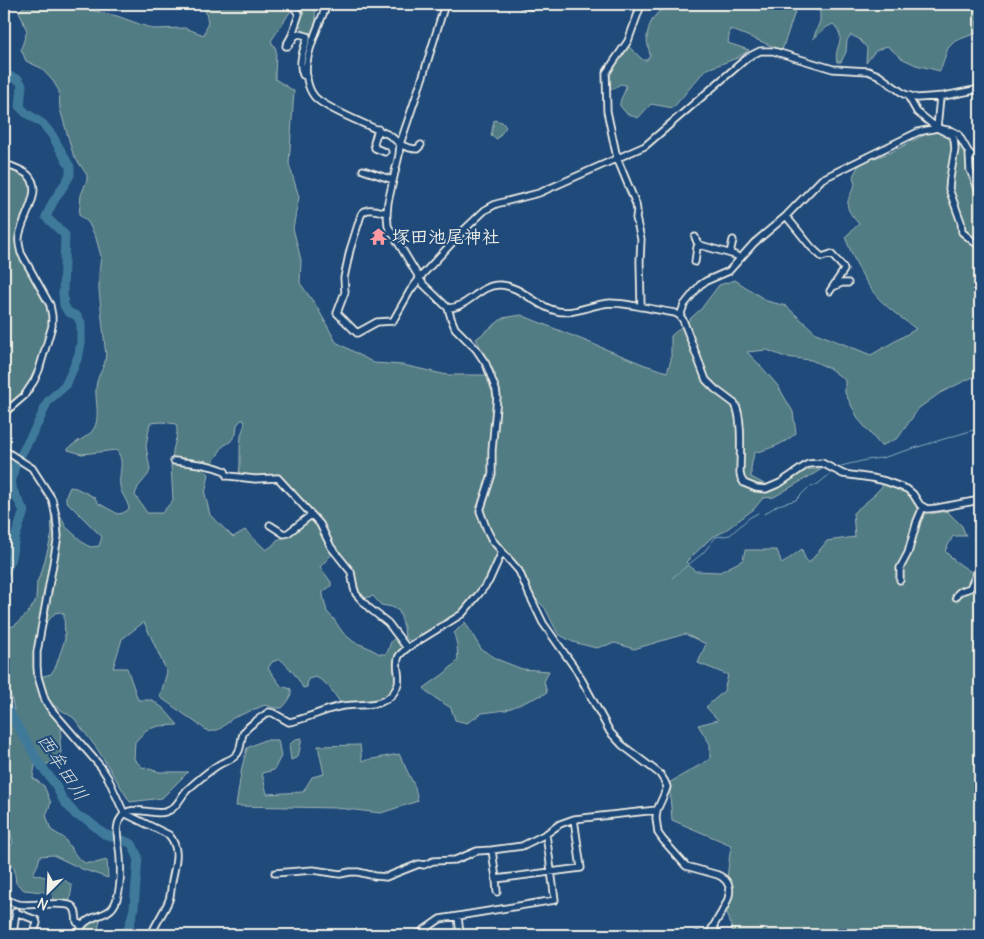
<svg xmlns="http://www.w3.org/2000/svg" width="984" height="939" font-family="Delius,'Klee One',sans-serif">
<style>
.green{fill:#517b83;stroke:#a2b6b6}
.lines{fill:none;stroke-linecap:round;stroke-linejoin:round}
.stream{stroke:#89aaba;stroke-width:1}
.river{stroke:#417a9b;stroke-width:9}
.street-casing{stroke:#f4f1e8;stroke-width:9}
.street{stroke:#1f4a7a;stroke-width:5.5}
.labels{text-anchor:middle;stroke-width:4;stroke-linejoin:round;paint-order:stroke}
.poi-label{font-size:18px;font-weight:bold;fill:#f4f1e8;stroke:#1f4a7a;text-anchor:start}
.water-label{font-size:19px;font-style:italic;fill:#d9dfdc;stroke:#1f4a7a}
</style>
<rect width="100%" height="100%" fill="#1f4a7a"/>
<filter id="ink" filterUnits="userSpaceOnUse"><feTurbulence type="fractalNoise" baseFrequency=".02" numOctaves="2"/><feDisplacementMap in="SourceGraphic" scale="10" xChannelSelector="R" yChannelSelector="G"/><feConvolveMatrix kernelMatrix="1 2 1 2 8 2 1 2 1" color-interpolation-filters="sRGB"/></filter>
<g filter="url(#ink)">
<path class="green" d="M27 4H65L117 16 153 29 185 28 204 35 208 22 204 4H285L288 7 290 12 271 41 276 49 275 79 294 91 289 164 299 197 293 228 301 260 300 283 317 307 336 342 374 363 403 365 447 375H496L476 339 503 318 521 315 645 365 667 372 671 360V336L701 309 719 285 735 280 767 301 786 306 816 333 871 355 916 329C902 318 885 307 874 293 861 276 853 257 845 237L859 224C844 207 845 205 855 185L853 176 859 165 873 157H878L891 152 934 130 956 135 967 154 973 183 980 197V365L975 376 940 393 919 408 898 438 881 446 859 420 845 393V380L829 368 811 360 785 357 767 350 747 352 759 364 778 386 793 412 796 433C783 445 771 448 754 453L751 468V477L770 487 799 469H822L774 497 763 498 754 509 723 532 711 538 686 562 695 571 720 572 743 560 745 550H777L782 564 802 549 805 558 809 563 827 541 855 537 853 513 870 499 890 478 907 487 915 493 931 514 947 511 962 526 966 536H953L945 551 955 561 980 578V935H734L724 903 731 845 672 820 669 783 710 759V744L698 725 718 720 706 707 724 691 728 675 698 663 706 644 685 634 634 649 615 643 596 648 573 642 558 634 545 608 533 596 521 568 506 552 487 581 457 615 413 641 408 640 405 637 404 627 399 611 392 607 381 605 373 596 365 598 357 593 351 570 333 546 322 524 283 479 243 477 239 475C241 462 239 449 241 436 242 429 246 427 244 420H241L237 425 236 434 230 442 223 446 212 464 173 459C171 447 180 436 176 424L162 422 150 423 146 446 150 470 148 475 138 487 135 495 147 513H162L173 500 171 465 174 464 201 466 209 474 205 494 210 515 233 537 245 530 266 550 272 546 277 540 287 536 311 518 319 526 333 553 320 567 331 582V586L323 592V595L327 612 333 618 343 633 354 642 367 647 380 654H385L388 651C390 645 390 639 397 638L403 648 399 651 396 657 397 677 395 686 389 695 380 701 341 704C333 692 329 684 316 677L308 679 307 687 303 688C297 676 290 668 280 659L272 662 268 668 281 686 291 689C292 697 288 702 282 708H274L265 705 233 718 220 729 209 732 160 697 167 672 144 622 122 639 113 668H127L138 700H152L164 709 178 725 159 726 146 730 135 742 134 759 142 767 160 772H188L162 798 130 802 98 750 74 718 50 703 44 690 40 677 51 674 56 666 65 639 64 614 60 612 55 613 48 621 45 619 61 537 60 522 57 508 66 527 86 545 91 547 99 546 102 537 66 501V496L70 487 76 488 94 497 98 503 118 514 123 513 129 509C128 501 121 494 120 486 118 474 126 461 116 450L82 454 68 450V449C75 441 86 439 93 430 101 419 95 401 96 388 97 371 109 367 105 347L99 290V273L101 256 96 238 88 222 79 215 81 195 87 180V175L73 154 60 109 59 91 53 81 41 68 26 61 21 49 27 31 19 11Z
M304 4H316L315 14 317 23 312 36 303 30 299 24 303 13Z
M665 4H980V19L976 22 979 32 955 41 948 48 940 71 916 65 903 59 887 46 875 51 866 63 867 48 859 39 851 35 847 40 846 52 841 62H837C833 45 849 40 833 24L827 27 813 39 820 21V11L797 6 782 50 730 29 728 43 749 50 737 58 705 70 673 108 651 104 638 118 627 114 620 106C619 98 626 93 626 85L620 84 614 89H611C609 82 610 77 612 70L628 46 643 60H647L650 55C649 49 647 44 647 38 647 29 653 14 662 10Z
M494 120 502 122 506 127 497 139 491 136Z
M4 166 22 174 29 182 31 190 30 197 19 225 17 238 18 250 22 260 47 307C49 313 50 319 49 326 48 340 35 378 26 388 20 397 12 403 4 410Z
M51 508 53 513 55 537 35 657C34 689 42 700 62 724L60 742 61 754C53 764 48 765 35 765L33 778 44 786 51 803 46 815 51 830 64 838 77 857 85 863H95L107 860 108 878 82 869 53 855 40 856 38 864 33 874 54 879 65 880 72 886 69 906 53 901 52 893 24 890 16 883 14 867 7 866 4 883V851L13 843 4 809V708L14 710 11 696 4 688V627L14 626 26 615 34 604 36 599 37 582 42 571 52 534Z
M465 622 481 649 499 660 522 669 549 671 544 682 547 693 506 710 482 713 467 723 455 720 451 708 429 694 424 688 445 673 458 660 457 645 454 633Z
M302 738 298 757 291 760 289 745 296 739Z
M264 740H278L281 756 274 770 262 773 267 794 303 792 312 777 324 774 318 746 360 745 362 761 399 754 415 787 418 801 381 813 337 808 236 806 242 767 247 748Z
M101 915 97 935H74L80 925Z"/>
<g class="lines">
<path class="stream" d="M841 466 866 460 882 458 980 428
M764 514 778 505 796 500 808 488 818 484 831 473
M672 578 703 553 716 537 730 535 749 518 758 513"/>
<path class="river" d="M4 74 19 80 22 85 20 107 26 113 43 124 52 135 70 167V175L66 182 53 202 46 217 65 235 63 293 64 305 68 312 77 316 81 323V343L79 354 73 369 65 386 48 401 38 423 15 466 11 481 13 491 24 511 15 538 10 562 4 575
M4 703 40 764 55 784 63 800 76 815 87 820 104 834 123 840 132 844 138 857 134 908 130 924 125 935"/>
<defs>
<path id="street" d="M291 4 299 14 292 35 286 46H288L295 36 299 34 307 36V39C303 51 298 63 303 75L307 76
M327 4C320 23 310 42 307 62 305 73 307 87 314 96 323 108 373 127 389 135 394 138 396 141 400 144 404 147 413 149 417 149L421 145
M445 4 423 76 400 144 399 155 388 202 387 213 388 226 423 284 448 308 451 318 455 328 476 349 486 364 496 390 497 397 492 450V474L480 511 487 530 492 540 519 571 529 594 543 623 577 671 610 732 622 745 660 774 665 782 667 787 666 790 657 810 656 818 658 833 663 840 686 866 718 875C746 888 715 918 709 935
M522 4 530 6
M908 96 917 112 937 128 951 135 954 139 955 149 950 178 949 189 961 222 962 232 974 242 980 245
M937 128 940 97
M378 129 374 143 375 148 385 152
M969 153 980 161
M4 163C11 167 21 169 28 175 45 191 20 220 19 238 18 243 20 248 21 253L50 305 52 316V326L39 370 34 381 24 396 4 413
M363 170 393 180
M387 213C378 211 366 206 361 215L350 250 344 278 345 292 337 313 357 333 377 322 393 321 410 291 423 274 464 230 485 210 496 204 539 193 645 146 748 57 760 51H773L833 69 868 71 878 75 904 94 917 98 944 96 980 89
M786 216 812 248 822 257 831 254 843 267 844 270 830 291
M695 237 697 242 700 245 735 255 740 258
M730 253 733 240
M695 262 697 247 700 245
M833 287 842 283H848
M641 307 640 261 641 239 636 218 637 211 636 204 617 158 607 111 606 73 628 41 640 8 642 4
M448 308C468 308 479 285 499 285 521 285 536 307 557 311 575 315 592 304 610 303 629 303 655 310 675 313L680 316 683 320 706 380 715 389 735 404C743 418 740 456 740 473L741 478 744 483 756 488 766 489 780 483 808 464 822 463 843 474 872 478 885 481 907 489 913 494 920 505 927 509 937 508 980 500
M680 316 684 305 700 285 706 281 729 271 754 243 786 216 822 179 918 132 937 128 952 131 958 134 969 153 970 170 980 193
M4 450 32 468 52 499 56 516 58 536 37 652V667L38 677 45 700 50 708 101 767 108 778 124 813 169 835C181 849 175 865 172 881 171 887 171 894 169 900 164 912 156 923 151 935
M174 461C191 463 209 464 225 471L227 476H229L255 479 278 478 320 524 331 547 351 572 354 588 356 594 369 608 388 623 407 648
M270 525 284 534 288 533 311 515
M900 580V568L908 553 917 521 923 507
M956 597C958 590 964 591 970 588L980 567
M492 850 496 879 581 868 574 819
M275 873 313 870 340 874 350 872H358L375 876 386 877 419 864 424 865 433 861 455 860 477 851 492 850 522 846 546 834 560 824 574 819 657 810
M496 879 497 892
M4 898C8 900 13 903 18 904 30 907 65 900 73 907 77 911 76 917 77 922L82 926C91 914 106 917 113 907 121 896 121 871 120 858 120 845 113 829 121 818 131 801 156 819 170 810 178 806 181 796 187 790 197 781 208 771 220 764 225 761 232 760 236 755 242 750 240 741 243 734 245 727 262 717 269 712L273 713 289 722C306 719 321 711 338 707 359 702 386 711 397 687 402 678 394 665 399 656 401 653 405 650 407 648L462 614 478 595 489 581 502 552
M15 912 36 920 37 923 33 935
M458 916 460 935
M714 927 717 935
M13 935 16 911
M78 935 82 926
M417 935 440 919 555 900 546 834
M697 935H698"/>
</defs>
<use href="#street" class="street-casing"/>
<use href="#street" class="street"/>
</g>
</g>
<defs>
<symbol id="temple-bare" viewBox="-9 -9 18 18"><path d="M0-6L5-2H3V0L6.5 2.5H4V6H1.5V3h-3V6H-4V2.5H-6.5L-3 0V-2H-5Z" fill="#ff9aa2" stroke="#1f4a7a" stroke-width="2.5" paint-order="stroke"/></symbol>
</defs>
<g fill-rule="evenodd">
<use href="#temple-bare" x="366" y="224" width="25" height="25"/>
</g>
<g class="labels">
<g class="poi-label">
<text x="392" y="243">塚田池尾神社</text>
</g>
<g class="water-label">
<text transform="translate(63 767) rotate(57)" y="7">西牟田川</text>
</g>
</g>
<rect width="984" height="939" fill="none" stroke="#1f4a7a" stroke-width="20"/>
<rect x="10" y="10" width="964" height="919" fill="none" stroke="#f4f1e8" stroke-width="2" filter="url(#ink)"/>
<g transform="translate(48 892) rotate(204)" stroke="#1f4a7a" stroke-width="4" paint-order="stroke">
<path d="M0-4L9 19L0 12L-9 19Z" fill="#f4f1e8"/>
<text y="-8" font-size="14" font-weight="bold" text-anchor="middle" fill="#f4f1e8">N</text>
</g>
</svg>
